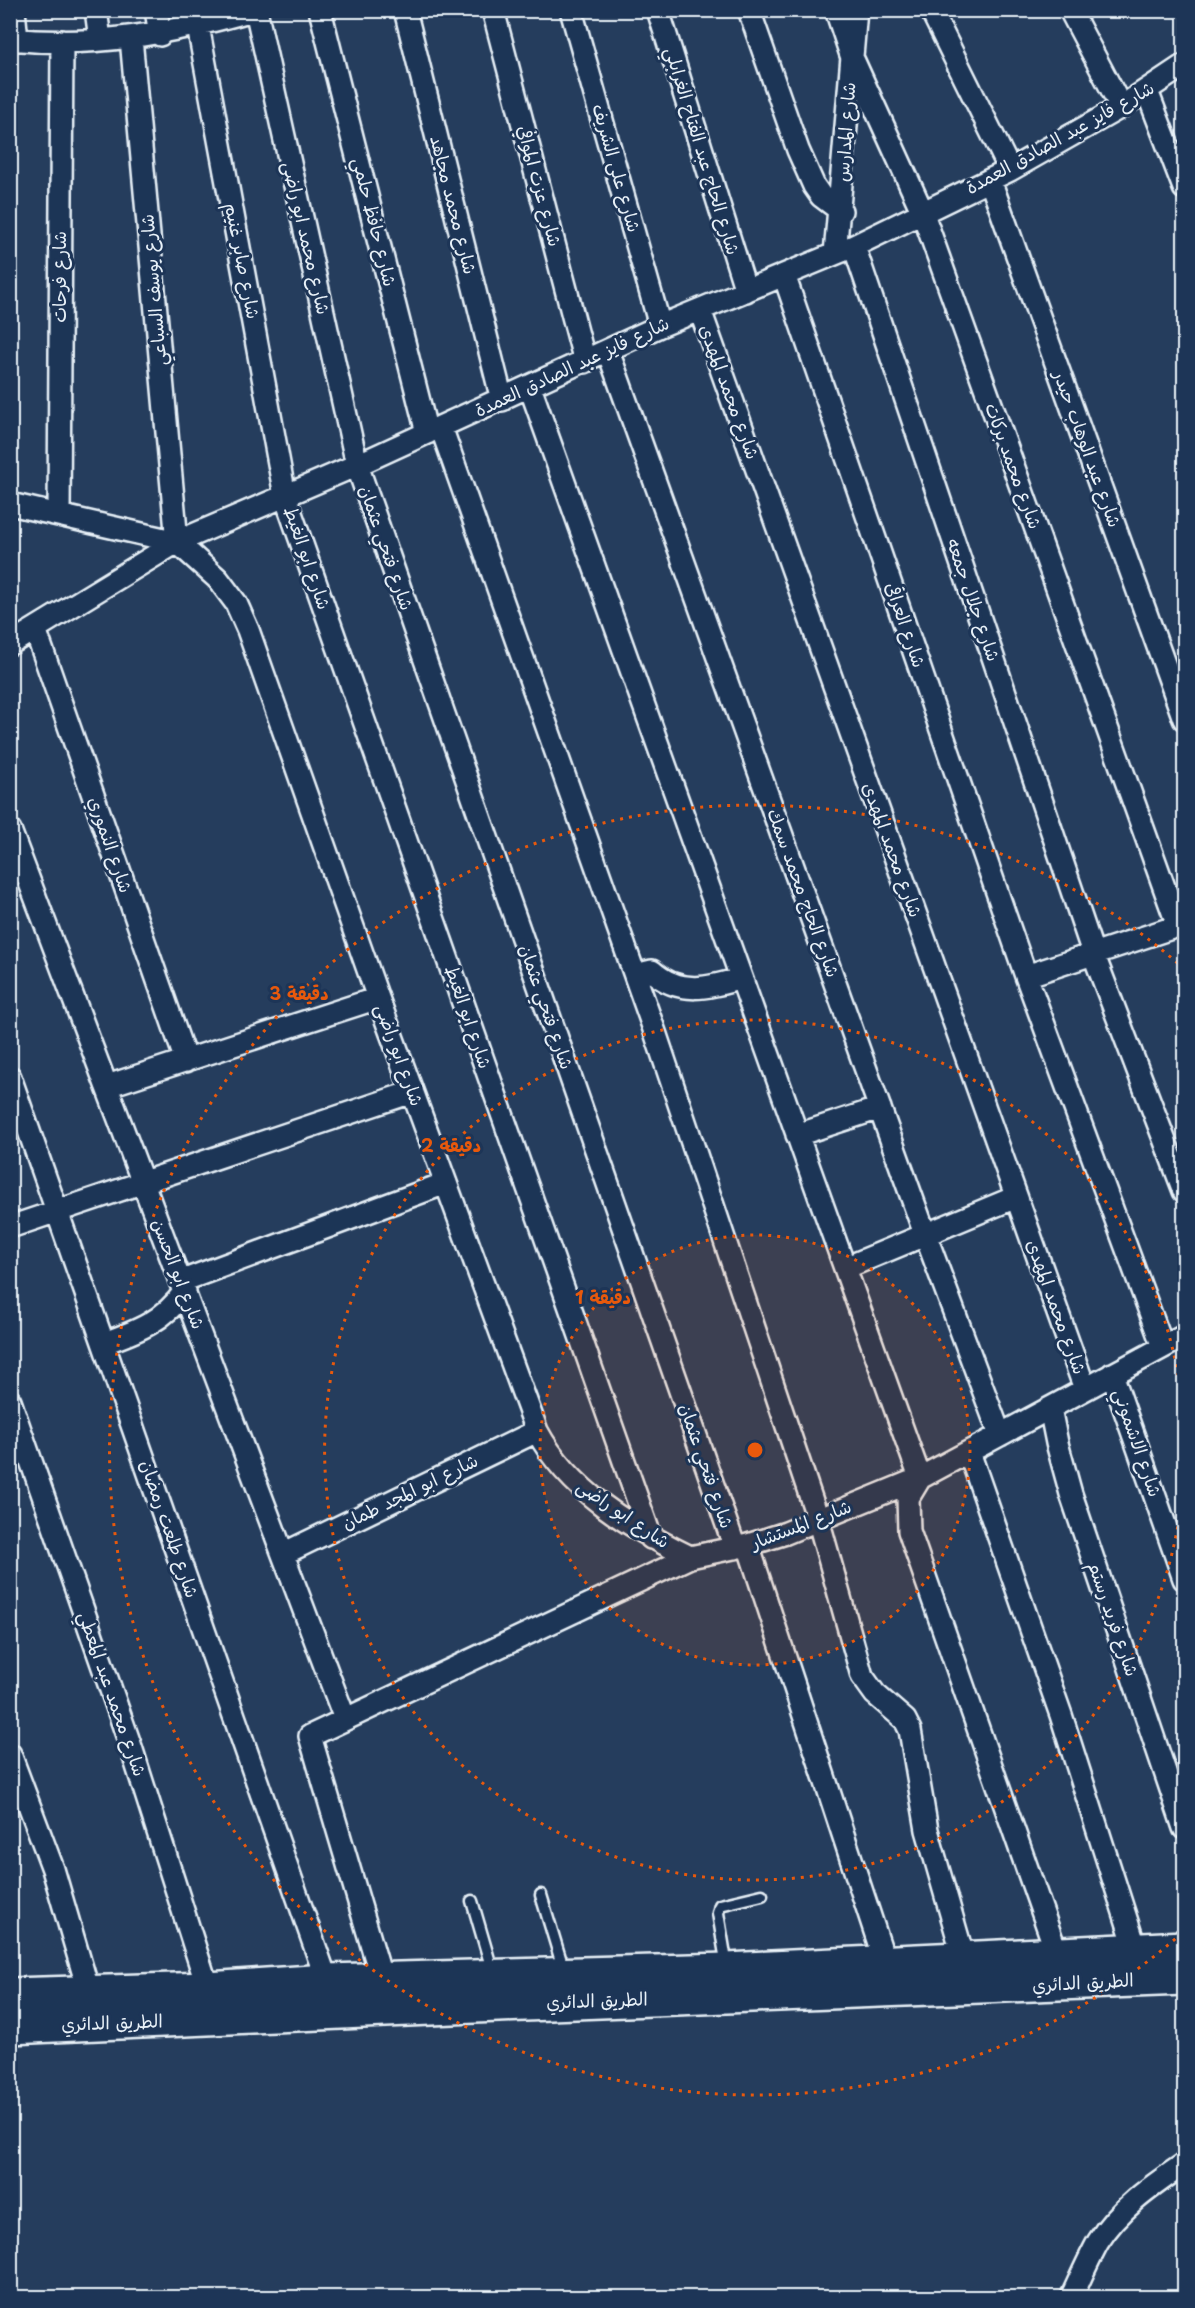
<svg xmlns="http://www.w3.org/2000/svg" width="1195" height="2308" font-family="'Playpen Sans','Playpen Sans Arabic',sans-serif">
<style>
.lines{fill:none;stroke-linecap:round;stroke-linejoin:round}
.service-casing{stroke:#e8f1f8;stroke-width:15}
.minor-casing{stroke:#e8f1f8;stroke-width:26}
.trunk-casing{stroke:#e8f1f8;stroke-width:38}
.service{stroke:#1d3557;stroke-width:10}
.minor{stroke:#1d3557;stroke-width:21}
.trunk{stroke:#1d3557;stroke-width:33}
.ring{fill:none;stroke:#e8590c;stroke-width:3;stroke-dasharray:3 6}
.labels{text-anchor:middle;stroke-width:6;stroke-linejoin:round;paint-order:stroke}
.street-label{font-size:18px;fill:#e8f1f8;stroke:#1d3557}
.centre{fill:#e8590c;stroke:#1d3557;stroke-width:3}
.ring-label{font-size:18px;text-anchor:middle;font-weight:bold;fill:#e8590c;stroke:#1d3557;stroke-width:6;stroke-linejoin:round;paint-order:stroke}
</style>
<rect width="100%" height="100%" fill="#253d5d"/>
<filter id="ink" filterUnits="userSpaceOnUse"><feTurbulence type="fractalNoise" baseFrequency=".0167" numOctaves="2"/><feDisplacementMap in="SourceGraphic" scale="12" xChannelSelector="R" yChannelSelector="G"/><feConvolveMatrix kernelMatrix="1 2 1 2 8 2 1 2 1" color-interpolation-filters="sRGB"/></filter>
<g filter="url(#ink)">
<g class="lines">
<defs>
<path id="service" d="M541 1895 564 1971
M472 1901 493 1973
M727 1967 718 1913 720 1905 762 1895"/>
<path id="minor" d="M14 10 17 40
M96 10 100 39
M156 10 160 35
M256 10 357 465 735 1548
M320 10 427 433
M405 10 502 400
M493 10 585 362
M571 10 660 326
M658 10 746 291
M749 10 798 150 814 186 821 196 841 211
M836 10 851 55 922 211 1178 926
M931 10 1010 170
M1070 10 1121 107
M198 26 285 496 651 1538
M131 38 177 542
M10 39C94 48 173 33 253 10
M1147 91 1184 188
M990 180 1184 719
M854 246 1093 953 1184 1191
M835 254 856 10
M784 275 1026 976 1163 1347
M700 310 1085 1389
M608 351 925 1234 1000 1435
M530 387 920 1478 908 1498 909 1531 1057 1954
M441 427 656 1035 818 1519 862 1676 875 1694 905 1720 910 1730 927 1830 964 1959
M10 504 177 542 218 579 236 603 248 630 378 998 537 1431C569 1491 631 1528 690 1557
M59 514 62 41
M35 629 186 1061
M10 644 177 542 357 465 660 326 854 246 1010 170 1121 107 1184 65
M10 830 345 1719
M635 975 652 971C679 996 710 988 741 978
M1026 976 1184 924
M10 1077 327 1981
M107 1086 378 998
M797 1135 880 1108
M10 1227 412 1092
M845 1268 1016 1197
M182 1281 446 1183
M104 1343C138 1331 164 1321 185 1291
M1112 1374 1184 1579
M10 1401 131 1747 208 1989
M1050 1408 1057 1443 1071 1494 1184 1828
M969 1452 1061 1715 1136 1950
M748 1545 885 1962
M283 1554 537 1431
M10 1754 53 1869 89 1992
M382 1980 310 1736 690 1557 748 1545 786 1533 920 1478 1184 1336
M1071 2298C1080 2279 1088 2260 1098 2242 1119 2208 1152 2186 1184 2164"/>
<path id="trunk" d="M10 1995 208 1989 327 1981 727 1970 1184 1948
M10 2027 475 2006 1184 1978"/>
</defs>
<use href="#service" class="service-casing"/>
<use href="#minor" class="minor-casing"/>
<use href="#trunk" class="trunk-casing"/>
<use href="#service" class="service"/>
<use href="#minor" class="minor"/>
<use href="#trunk" class="trunk"/>
</g>
</g>
<circle cx="755" cy="1450" r="215" fill="#e8590c" fill-opacity=".12"/>
<g class="ring">
<circle cx="755" cy="1450" r="215"/>
<path d="M1184 1473A430 430 0 1 1 1184 1427"/>
<path d="M1182 1933A645 645 0 1 1 1182 967"/>
</g>
<g class="labels">
<g class="street-label">
<text transform="translate(846 132) rotate(-86)" y="6">شارع المدارس</text>
<text transform="translate(1060 138) rotate(-29)" y="6">شارع فايز عبد الصادق العمدة</text>
<text transform="translate(702 151) rotate(73)" y="6">شارع الحاج عبد الفتاح الغرابلي</text>
<text transform="translate(616 168) rotate(74)" y="6">شارع على الشريف</text>
<text transform="translate(539 186) rotate(75)" y="6">شارع عزت الموافي</text>
<text transform="translate(453 205) rotate(76)" y="6">شارع محمد مجاهد</text>
<text transform="translate(374 222) rotate(76)" y="6">شارع حافظ حلمي</text>
<text transform="translate(306 238) rotate(77)" y="6">شارع محمد ابو راضى</text>
<text transform="translate(242 261) rotate(79)" y="6">شارع صابر غنيم</text>
<text transform="translate(60 277) rotate(-90)" y="6">شارع فرحات</text>
<text transform="translate(154 290) rotate(-95)" y="6">شارع يوسف السباعي</text>
<text transform="translate(572 367) rotate(-25)" y="6">شارع فايز عبد الصادق العمدة</text>
<text transform="translate(729 392) rotate(70)" y="6">شارع محمد المهدى</text>
<text transform="translate(1087 449) rotate(70)" y="6">شارع عبد الوهاب حيدر</text>
<text transform="translate(1013 466) rotate(70)" y="6">شارع محمد بركات</text>
<text transform="translate(386 548) rotate(71)" y="6">شارع فتحي عثمان</text>
<text transform="translate(307 558) rotate(71)" y="6">شارع ابو الغيط</text>
<text transform="translate(973 600) rotate(71)" y="6">شارع جلال جمعه</text>
<text transform="translate(905 625) rotate(71)" y="6">شارع العراقى</text>
<text transform="translate(110 845) rotate(71)" y="6">شارع النموري</text>
<text transform="translate(892 850) rotate(70)" y="6">شارع محمد المهدى</text>
<text transform="translate(803 893) rotate(70)" y="6">شارع الحاج محمد سمك</text>
<text transform="translate(546 1007) rotate(71)" y="6">شارع فتحي عثمان</text>
<text transform="translate(468 1017) rotate(71)" y="6">شارع ابو الغيط</text>
<text transform="translate(399 1055) rotate(70)" y="6">شارع ابو راضى</text>
<text transform="translate(178 1274) rotate(69)" y="6">شارع ابو الحسن</text>
<text transform="translate(1056 1307) rotate(70)" y="6">شارع محمد المهدى</text>
<text transform="translate(1137 1443) rotate(71)" y="6">شارع الاشموني</text>
<text transform="translate(706 1466) rotate(71)" y="6">شارع فتحي عثمان</text>
<text transform="translate(410 1492) rotate(-26)" y="6">شارع ابو المجد طمان</text>
<text transform="translate(623 1514) rotate(34)" y="6">شارع ابو راضى</text>
<text transform="translate(801 1525) rotate(-21)" y="6">شارع المستشار</text>
<text transform="translate(169 1529) rotate(71)" y="6">شارع طلعت رمضان</text>
<text transform="translate(1113 1619) rotate(71)" y="6">شارع فريد رستم</text>
<text transform="translate(112 1694) rotate(71)" y="6">شارع محمد عبد المعطي</text>
<text transform="translate(1083 1983) rotate(-3)" y="6">الطريق الدائري</text>
<text transform="translate(597 2001) rotate(-2)" y="6">الطريق الدائري</text>
<text transform="translate(112 2023) rotate(-2)" y="6">الطريق الدائري</text>
</g>
</g>
<circle cx="755" cy="1450" r="9" class="centre"/>
<g class="ring-label">
<text x="299" y="1000">3 دقيقة</text>
<text x="451" y="1152">2 دقيقة</text>
<text x="603" y="1304">1 دقيقة</text>
</g>
<rect width="1195" height="2308" fill="none" stroke="#1d3557" stroke-width="36"/>
<rect x="18" y="18" width="1159" height="2272" fill="none" stroke="#e8f1f8" stroke-width="2" filter="url(#ink)"/>
</svg>
